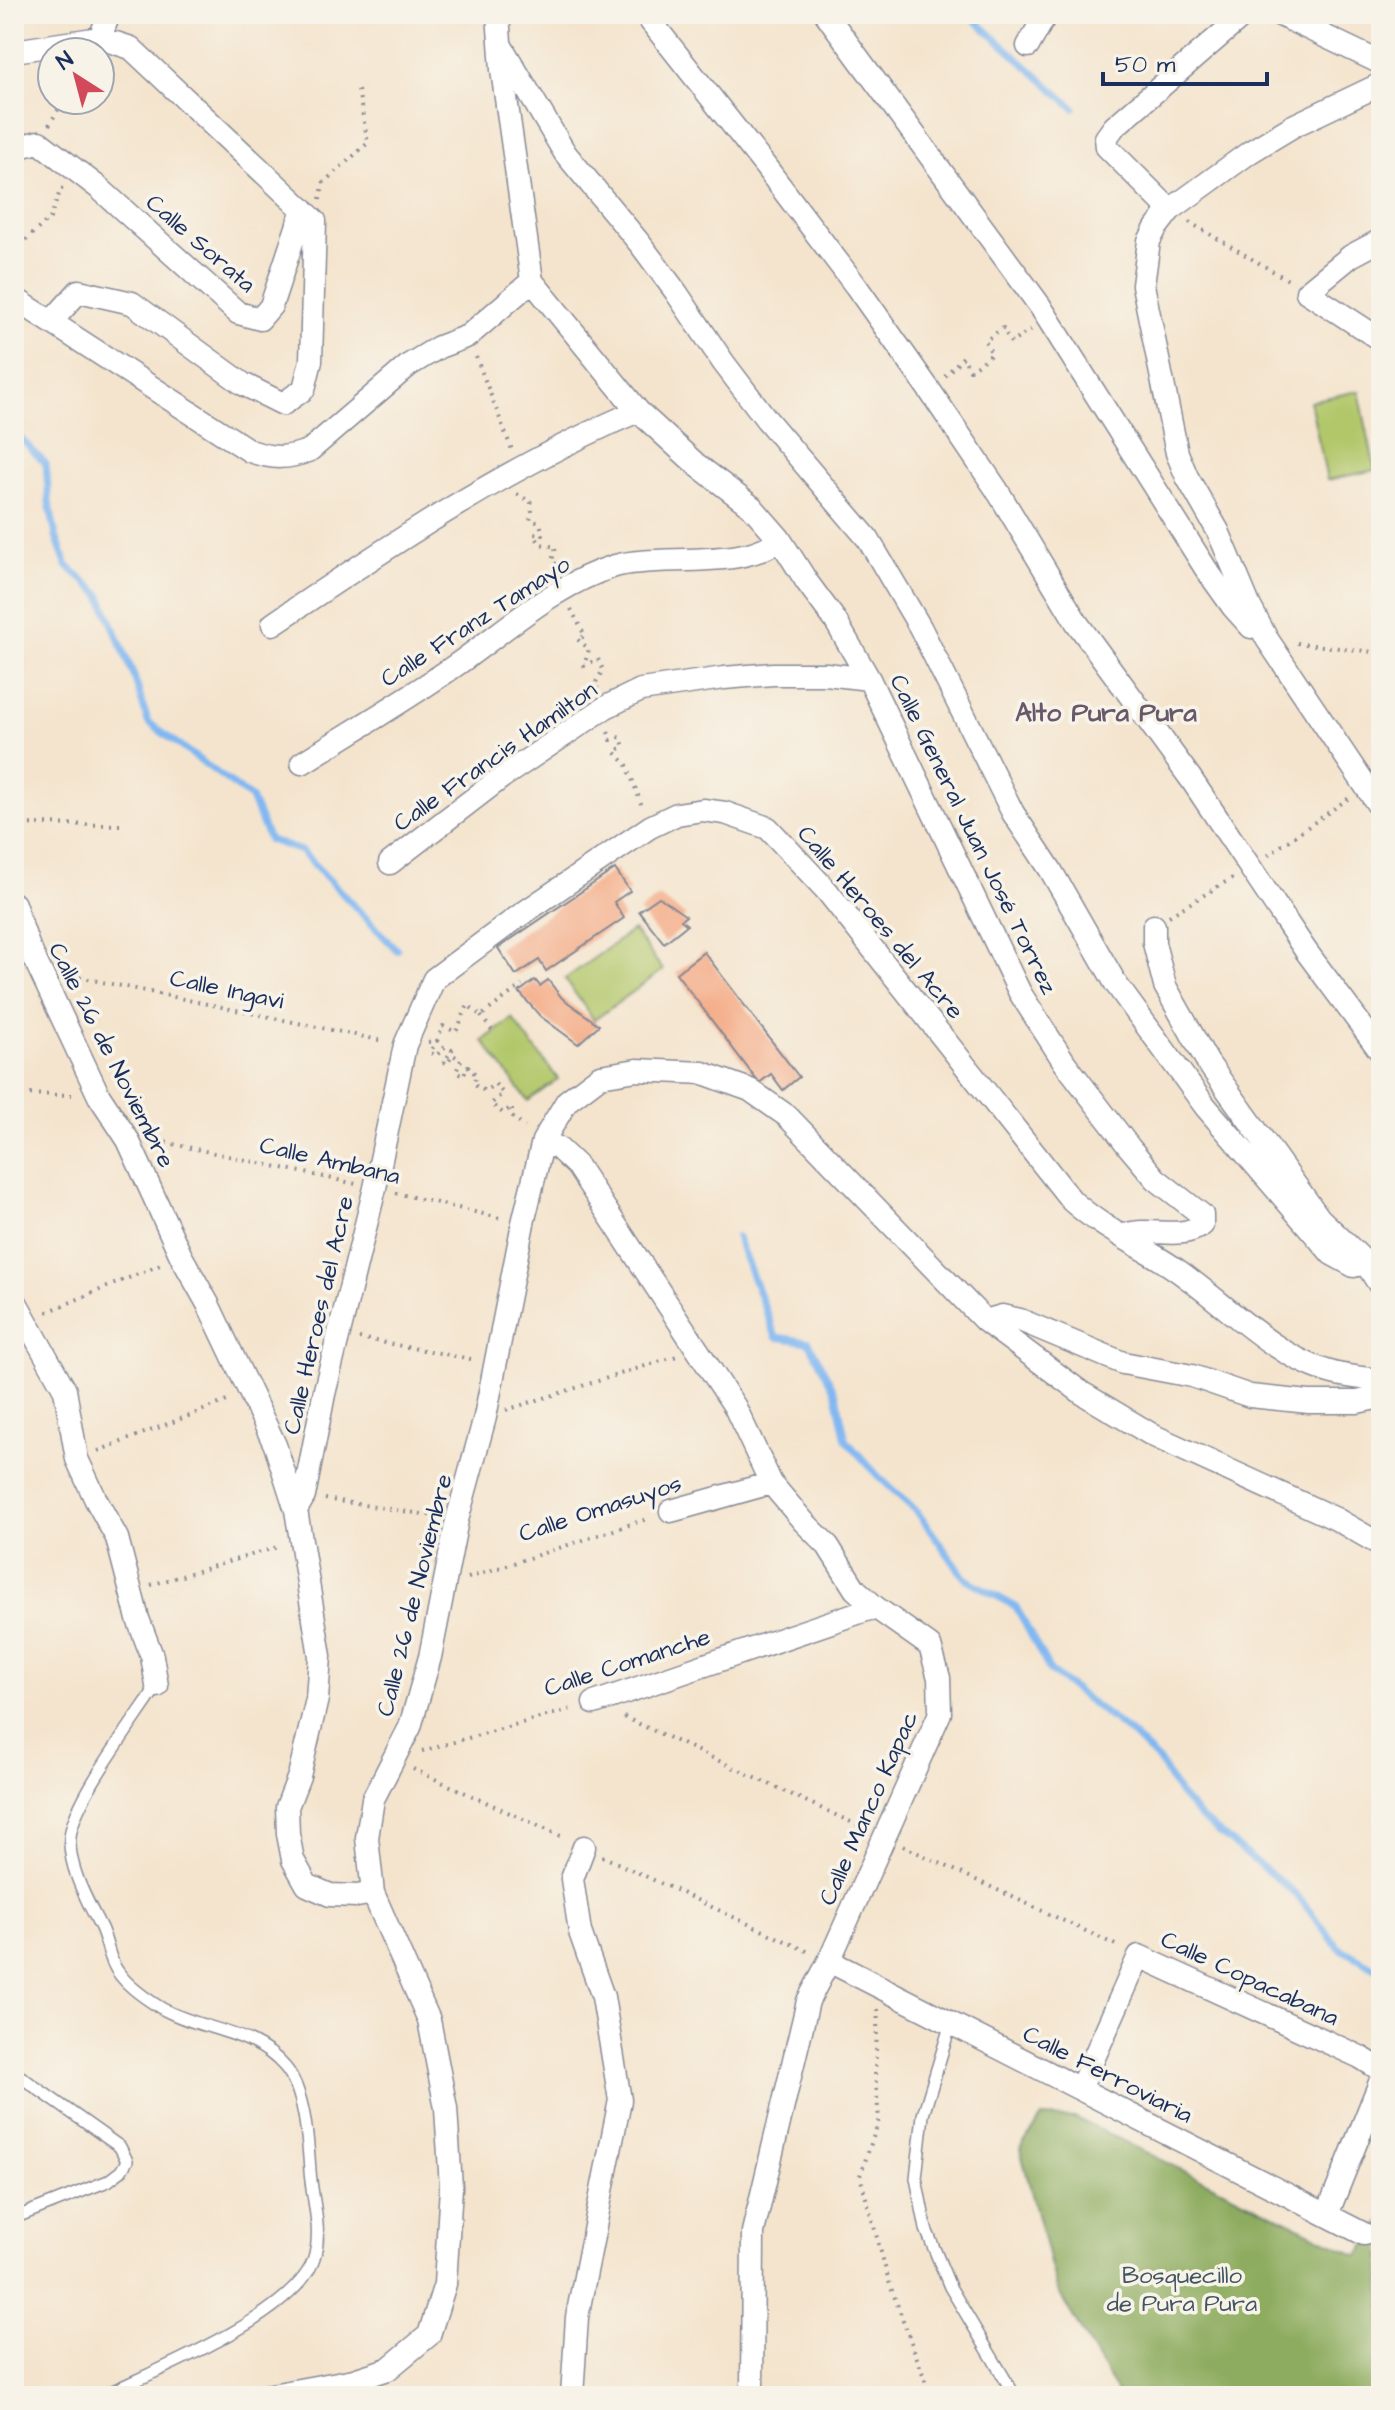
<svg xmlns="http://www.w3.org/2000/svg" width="1395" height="2410" font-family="'Architects Daughter',sans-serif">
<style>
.green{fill:#b2c76b;stroke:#667b64;stroke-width:2}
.forest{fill:#8dac5f;stroke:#546e5e;stroke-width:2}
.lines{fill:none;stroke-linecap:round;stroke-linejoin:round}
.stream{stroke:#81b8f1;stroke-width:7}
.building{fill:#f4a781}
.service-casing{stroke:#888a96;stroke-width:14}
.minor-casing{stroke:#888a96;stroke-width:25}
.path{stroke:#888a96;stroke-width:4;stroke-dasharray:2 6;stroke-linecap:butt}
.service{stroke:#fff;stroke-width:11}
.minor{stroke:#fff;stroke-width:22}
.labels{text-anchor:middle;stroke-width:7;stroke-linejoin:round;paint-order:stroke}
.street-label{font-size:24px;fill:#1b2f5e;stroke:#f7f3e8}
.park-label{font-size:24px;fill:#415561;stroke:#f7f3e8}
.neighbourhood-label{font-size:26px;font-weight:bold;fill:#67596a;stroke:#f7f3e8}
</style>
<rect width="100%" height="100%" fill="#f7f3e8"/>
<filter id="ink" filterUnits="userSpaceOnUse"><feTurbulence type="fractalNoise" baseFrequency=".0125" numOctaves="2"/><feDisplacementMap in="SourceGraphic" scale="16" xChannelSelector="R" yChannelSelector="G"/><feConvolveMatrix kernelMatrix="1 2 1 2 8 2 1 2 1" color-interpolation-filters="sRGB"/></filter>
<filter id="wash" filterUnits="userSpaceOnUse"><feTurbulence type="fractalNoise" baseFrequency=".006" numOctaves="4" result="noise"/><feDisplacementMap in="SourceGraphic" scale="32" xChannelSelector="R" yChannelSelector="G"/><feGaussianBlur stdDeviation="1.8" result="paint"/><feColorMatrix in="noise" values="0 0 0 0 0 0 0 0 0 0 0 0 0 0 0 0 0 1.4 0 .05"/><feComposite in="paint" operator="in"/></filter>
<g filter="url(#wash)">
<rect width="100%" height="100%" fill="#f4e4cd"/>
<path class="green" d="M1359 391 1375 470 1327 480 1310 401Z
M633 930 663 970 594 1020 565 979Z
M512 1018 558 1079 528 1101 483 1041Z"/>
<path class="forest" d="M1042 2117 1076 2118 1358 2256 1381 2221V2396H1119L1057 2289 1020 2149Z"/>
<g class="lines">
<path class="stream" d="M968 14 1074 108
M14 432 46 464 49 502 56 536 67 566 100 594 134 676 148 722 251 798 269 840 301 851 397 950
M737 1237 776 1337 809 1342 836 1394 846 1440 878 1476 918 1513 965 1578 1016 1607 1050 1671 1129 1732 1159 1761 1180 1795 1201 1818 1296 1894 1338 1947 1381 1971"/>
</g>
<g id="blocks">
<path class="building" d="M615 869 630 891 614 902 624 918 546 971 539 960 516 975 498 948Z
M659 897 686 916 681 920 687 925 664 943 639 911Z
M704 952 799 1077 783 1090 771 1074 759 1083 676 973Z
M535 980 540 986 548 980 562 998 599 1025 578 1044 540 1016 519 992Z"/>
</g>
</g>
<g filter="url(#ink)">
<use href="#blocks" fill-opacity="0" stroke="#888a96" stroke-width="2"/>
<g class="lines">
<defs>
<path id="service" d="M951 2023 923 2115 916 2178 926 2229 950 2287 1015 2396
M14 2072 120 2147 127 2161 121 2171 108 2181 14 2218
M102 2396C153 2372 302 2313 315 2255 322 2228 312 2199 310 2171 308 2141 305 2090 285 2067 253 2029 201 2031 161 2008 143 1997 121 1982 113 1963 108 1952 106 1939 101 1928 88 1902 68 1868 70 1837 73 1800 135 1721 157 1686"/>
<path id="minor" d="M498 14 502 70 532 281
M645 14 765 166 856 286 930 391 997 490 1077 623 1191 779 1306 951 1381 1052
M826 14 1040 306 1206 569 1233 607 1251 627
M1278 14 1381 63
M100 38 109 14
M501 46 565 153 641 245 676 292 723 362 767 420 868 539 920 627 1013 813 1050 869 1116 984 1205 1106 1332 1254 1354 1266 1365 1262
M1028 46 1046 14
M14 51 100 38 131 48 315 221 311 361 304 389 283 404 243 384 132 303 79 291 51 322
M1381 84 1293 126 1250 152 1170 210 1156 228 1149 241 1143 285 1177 453 1187 477 1218 531 1250 607 1267 639 1381 809
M14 148 39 142 99 188 238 313 260 319 271 306 303 209
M1170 210 1107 147 1106 138 1114 127 1245 14
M1381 240 1351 256 1307 292 1381 340
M532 281 638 411 697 465 752 507 779 538 807 582 835 620 869 679 1020 993 1065 1063 1129 1147 1156 1179 1202 1215V1225C1179 1241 1150 1226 1124 1235
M14 298 250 451C273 459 288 459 310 450L409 365 439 347 468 336 532 281
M273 624C390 545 508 466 638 411
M302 763C353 731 406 700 456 665 506 630 555 584 615 566 656 554 751 570 779 538
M390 863 502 777 606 707 641 690 724 678 773 674H826L869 679
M14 904 28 945 99 1096 128 1140 181 1256 208 1304 275 1445 296 1510 320 1656 317 1699 299 1776 287 1807 288 1834 293 1860 307 1885 330 1895 357 1896 373 1893 367 1838 373 1799 410 1727 430 1657 457 1520 485 1417 523 1223 543 1141 567 1101 600 1076 637 1070 703 1073 750 1090 787 1116 985 1321 1082 1393 1154 1436 1336 1519 1381 1545
M1154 926V943L1165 986 1208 1063 1319 1218 1365 1262 1381 1287
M543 1141 558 1148 577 1166 735 1407 771 1483 804 1522 828 1546 855 1589 875 1607 930 1646 939 1678 940 1713 829 1961 808 2001 753 2232 752 2396
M14 1299 65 1390 77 1459 96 1500 117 1538 138 1619 152 1656 157 1686
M985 1321 1002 1316 1020 1320 1123 1363 1192 1376 1250 1396 1309 1402H1357L1381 1397
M296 1510 304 1496 324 1394 375 1188 405 1045 434 979 519 916 650 827 677 814 703 810 725 813 768 828 827 891 1072 1201C1102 1228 1141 1246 1174 1268 1224 1302 1268 1352 1326 1371 1344 1377 1363 1378 1381 1380
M671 1511 771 1483
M594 1703 875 1607
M829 1961 1364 2234
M1080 2089 1139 1956 1360 2057 1381 2070
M1327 2215 1381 2080
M266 2396 354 2380 388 2369 429 2335 445 2284 451 2187 446 2108 429 2020 373 1893
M572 2396 577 2317 620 2100 603 1997 580 1932 572 1879 584 1847"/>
</defs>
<use href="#service" class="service-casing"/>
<use href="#minor" class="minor-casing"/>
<path class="path" d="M49 125 64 100
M320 199 324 182 368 143 357 85
M1189 222 1288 280
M14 251 50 218 61 189 66 188
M476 357 512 450
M945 376 963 357 970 370 992 354 985 341 1003 328 1011 343 1032 329
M517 494 531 502 532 512 530 520 540 523 543 535 534 534 540 544 556 547 552 561 559 566
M571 609 585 636 577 639 589 649 584 666 598 659 603 670 595 684 598 690
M1297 643 1381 653
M608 732 611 740 620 737 624 746 615 752 627 765 643 809
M14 824 126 825
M1268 855 1349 798
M1169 916 1234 877
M64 974 384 1041
M481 1016 494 1033
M437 1041 443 1026 456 1032 468 1005 481 1016 522 985
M428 1042 437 1041 430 1052 436 1056 445 1047 452 1050 444 1062 447 1064 453 1055 461 1060 456 1072 463 1076 468 1066 476 1075 473 1084 485 1091 495 1084 503 1093 491 1104 503 1113 512 1107V1117L525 1127
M14 1094 76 1095
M150 1139 356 1184
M396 1193 504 1219
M47 1312 160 1265
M359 1338 476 1360
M506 1410 677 1356
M98 1451 232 1399
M325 1499 435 1516
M468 1578 650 1518
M151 1585 281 1546
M624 1717 866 1829
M422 1751 575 1708
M413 1769 565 1838
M903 1846 1120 1947
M602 1856 811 1953
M878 2009 875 2072 879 2120 860 2176 890 2285 931 2396"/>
<use href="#service" class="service"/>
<use href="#minor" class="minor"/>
</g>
</g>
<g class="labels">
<g class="street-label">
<text transform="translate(201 243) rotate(41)" y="8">Calle Sorata</text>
<text transform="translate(475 621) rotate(-33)" y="8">Calle Franz Tamayo</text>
<text transform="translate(495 756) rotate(-35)" y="8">Calle Francis Hamilton</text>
<text transform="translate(974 834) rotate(64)" y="8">Calle General Juan José Torrez</text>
<text transform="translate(881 922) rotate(50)" y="8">Calle Heroes del Acre</text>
<text transform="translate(227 989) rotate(12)" y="8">Calle Ingavi</text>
<text transform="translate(112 1055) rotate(63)" y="8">Calle 26 de Noviembre</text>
<text transform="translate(330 1160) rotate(13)" y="8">Calle Ambana</text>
<text transform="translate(318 1315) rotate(-77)" y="8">Calle Heroes del Acre</text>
<text transform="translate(600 1508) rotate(-18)" y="8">Calle Omasuyos</text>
<text transform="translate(414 1595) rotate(-76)" y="8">Calle 26 de Noviembre</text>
<text transform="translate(627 1662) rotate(-18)" y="8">Calle Comanche</text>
<text transform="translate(868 1808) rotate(-66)" y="8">Calle Manco Kapac</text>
<text transform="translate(1250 1978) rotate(25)" y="8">Calle Copacabana</text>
<text transform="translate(1108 2074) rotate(27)" y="8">Calle Ferroviaria</text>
</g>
<g class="park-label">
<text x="1182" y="2283">Bosquecillo<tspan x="1182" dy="28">de Pura Pura</tspan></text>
</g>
<g class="neighbourhood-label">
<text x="1106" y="721">Alto Pura Pura</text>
</g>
</g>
<rect width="1395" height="2410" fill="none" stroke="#f7f3e8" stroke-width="48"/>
<g transform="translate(76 76) rotate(324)"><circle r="38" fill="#f7f3e8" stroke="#9fa5b1" stroke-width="2"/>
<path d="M0-6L14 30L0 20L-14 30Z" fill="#d1495b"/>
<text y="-12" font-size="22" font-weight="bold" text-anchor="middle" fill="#1b2f5e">N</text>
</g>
<path d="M1103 72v12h164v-12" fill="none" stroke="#1b2f5e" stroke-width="4"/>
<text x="1115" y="72" font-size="24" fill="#1b2f5e" stroke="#f7f3e8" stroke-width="6" paint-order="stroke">50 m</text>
</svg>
